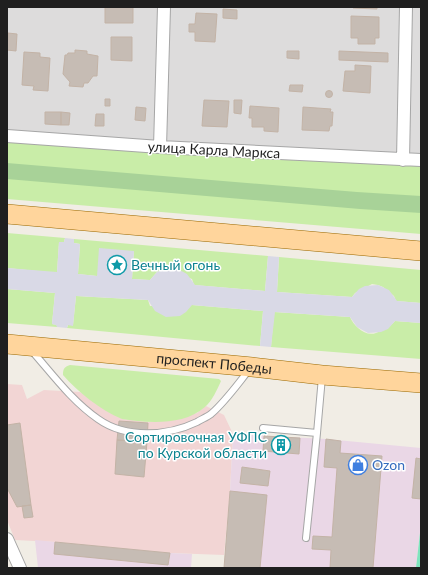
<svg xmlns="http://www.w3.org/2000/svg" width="428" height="575" font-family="Lato,sans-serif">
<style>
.residential{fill:#dddcdc}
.commercial{fill:#f2d5d4}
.industrial{fill:#ead7e6}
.grass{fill:#c9eda8}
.forest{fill:#a8d298}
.pitch{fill:#7fe4be}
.plaza{fill:#d9d9e6}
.building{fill:#c6bcb4;stroke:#c3b3a6}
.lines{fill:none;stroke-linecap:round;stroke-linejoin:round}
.lane-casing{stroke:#a6a6a6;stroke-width:8}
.street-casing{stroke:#a6a6a6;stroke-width:14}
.primary-casing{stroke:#9b6900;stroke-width:20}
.lane{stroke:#fff;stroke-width:6}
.street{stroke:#fff;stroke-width:12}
.primary{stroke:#ffd59c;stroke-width:19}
.labels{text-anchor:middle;stroke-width:3;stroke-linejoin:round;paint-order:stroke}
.street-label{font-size:14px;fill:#1f1f1f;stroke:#fff}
.culture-label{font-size:14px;fill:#0d838f;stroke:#fff;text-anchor:start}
.shop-label{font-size:14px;fill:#366cbe;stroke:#fff;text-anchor:start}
</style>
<rect width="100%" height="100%" fill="#f1ede5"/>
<path class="residential" d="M7 7H421V157L7 139Z"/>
<path class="commercial" d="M7 384 22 385 27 399 44 390 80 392 101 407 123 419 150 422 197 413 206 406 224 415 233 434 230 491 224 555 170 553 55 542 15 540 7 520Z"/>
<path class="industrial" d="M233 434 326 439 421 448V524L416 568H224L230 491Z
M35 540 170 553 192 554 191 568H38Z"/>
<path class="grass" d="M7 141C145 151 283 161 421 166V234L7 199Z
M7 233 65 238 64 242H59L57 273 7 268Z
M74 239 268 256 265 291 194 285 192 279 163 269 157 272 150 280 132 279 134 251 97 276 78 274 80 244 74 243Z
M279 257 421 270V303L396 301 394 296 383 287 378 285 372 284 355 293 352 297 277 292Z
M7 289 55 293 52 324 57 325V327L7 323Z
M76 296 148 300 150 306 192 305 263 311 260 346 67 328 68 325H73Z
M274 312 350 317C354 326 365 337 376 333 379 332 382 330 384 329 389 326 392 325 395 321L421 323V359L271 347Z
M70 365 219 379 221 381C217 390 212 401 205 407 187 423 159 423 137 421 132 420 126 420 122 419 100 410 78 392 63 375 63 369 64 367 70 365Z"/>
<path class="forest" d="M7 163 357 192 421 196V213L360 209 7 179Z"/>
<path class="pitch" d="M421 524V568H416Z"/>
<path class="plaza" d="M65 238 74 239V243L80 244 78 274 97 276 99 248 134 251 132 279 150 280 157 272 163 269 176 268 187 274 195 285 265 291 268 256 279 257 277 292 352 297 359 289 365 286 378 285 389 290 397 301 421 303V323L395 321 388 329 381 332 368 333 357 327 350 317 275 312 271 347 260 346 263 311 192 305 186 312 180 316 166 317 155 311 148 300 76 296 73 326 68 325 67 328 57 327 56 325 52 324 55 293 7 289V268L57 272 59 242H64Z"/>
<path class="building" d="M105 7H133V23H105Z
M353 7H377V9L353 8Z
M223 9 237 10V19L223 18Z
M196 13 217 14 215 42 195 41V32H189V24H195Z
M351 16 379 17V38H375V44H358V38H351Z
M8 33 17 34 16 51 7 50Z
M111 37H132V61L111 60Z
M75 50 87 51V54L98 56 97 76H93L88 83H84L83 87 69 86 70 82 63 74 65 55H67L68 53H75Z
M287 51H299V59L287 58Z
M339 51 388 53V62L339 60Z
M24 52 40 53V57L50 58 48 91 33 90 34 86 22 85Z
M355 65 371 66 370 93 343 91 345 71H355Z
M290 85H303L302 92 289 91Z
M325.5 94a3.5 3.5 0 1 1 7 0a3.5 3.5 0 1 1-7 0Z
M105 99H110V106H105Z
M204 100 229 101 227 127 202 126Z
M234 100H242L241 114 234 113Z
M250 106 279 108 278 132 264 131V127H252V118H249Z
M136 107 146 108 145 121 135 120Z
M303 107 331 109 330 112H333L332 126H330L329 131 302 130Z
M45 112H61V125L45 124Z
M61 112 70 113 69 125H61Z
M96 114H104V126H95Z
M119 421 148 423 147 442 117 440Z
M20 423 31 505 17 507 7 488V425Z
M264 436 300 438 299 454 263 451Z
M326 439 341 441 340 453 382 456 373 568H330L331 550 312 549 313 536 332 537 337 468 324 467Z
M117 440 147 442 144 477 115 474Z
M416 458 421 459V499L412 498Z
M242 467 270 471 268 486 240 483Z
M230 491 267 495 260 568H224Z
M31 505 33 517 24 518 22 506Z
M55 542 170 553 168 565 54 554Z"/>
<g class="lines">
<defs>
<path id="lane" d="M32 351C53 375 72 401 98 419 126 439 168 436 197 422 202 419 207 417 211 414 225 402 237 385 249 370
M263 428 317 433 322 377
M306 538 317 433"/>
<path id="street" d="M7 136 160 147 421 160
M160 147 164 7
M403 160 406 7
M7 539 20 568"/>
<g id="primary">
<path d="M7 214 421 251"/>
<path id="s1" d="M7 344 252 367 322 375 421 383"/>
</g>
</defs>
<use href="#lane" class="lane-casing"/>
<use href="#street" class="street-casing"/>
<use href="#primary" class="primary-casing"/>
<use href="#lane" class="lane"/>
<use href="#street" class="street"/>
<use href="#primary" class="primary"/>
</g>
<defs>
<symbol id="sight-ring" viewBox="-11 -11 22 22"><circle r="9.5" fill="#fff" stroke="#0f9aa8" stroke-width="1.5"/><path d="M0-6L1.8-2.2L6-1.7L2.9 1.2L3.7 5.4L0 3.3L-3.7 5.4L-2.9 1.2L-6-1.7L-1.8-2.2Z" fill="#0f9aa8"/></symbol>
<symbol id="building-ring" viewBox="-11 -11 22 22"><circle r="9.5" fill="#fff" stroke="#0f9aa8" stroke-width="1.5"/><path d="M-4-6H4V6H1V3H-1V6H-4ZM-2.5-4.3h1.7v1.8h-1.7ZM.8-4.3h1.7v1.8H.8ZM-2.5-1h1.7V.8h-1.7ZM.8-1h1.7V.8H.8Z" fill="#0f9aa8"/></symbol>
<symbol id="shop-ring" viewBox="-11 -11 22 22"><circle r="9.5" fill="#fff" stroke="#3f7fe0" stroke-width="1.5"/><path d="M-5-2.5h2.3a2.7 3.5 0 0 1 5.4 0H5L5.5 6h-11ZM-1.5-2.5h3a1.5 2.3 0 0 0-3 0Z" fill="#3f7fe0"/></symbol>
</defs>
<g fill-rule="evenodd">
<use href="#sight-ring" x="106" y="254" width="22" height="22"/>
<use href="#building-ring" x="270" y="434" width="22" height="22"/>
<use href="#shop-ring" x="347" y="454" width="22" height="22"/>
</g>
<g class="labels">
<g class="street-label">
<text transform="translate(214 150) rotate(3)" y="5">улица Карла Маркса</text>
<text dy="5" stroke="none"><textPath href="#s1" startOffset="208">проспект Победы</textPath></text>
</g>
<g class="culture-label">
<text x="131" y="270">Вечный огонь</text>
<text x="267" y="442" text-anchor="end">Сортировочная УФПС<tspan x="267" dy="16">по Курской области</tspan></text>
</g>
<g class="shop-label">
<text x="372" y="470">Ozon</text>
</g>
</g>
<rect width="428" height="575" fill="none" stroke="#1f1f1f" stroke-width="16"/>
</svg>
